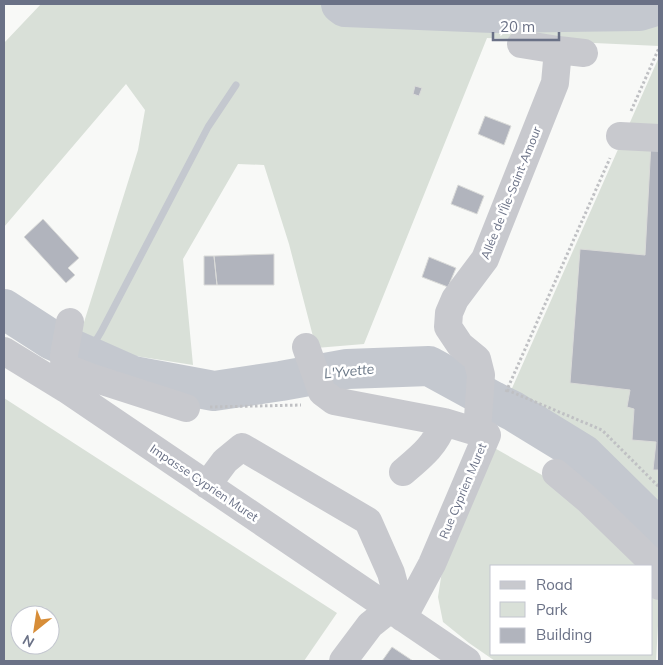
<svg xmlns="http://www.w3.org/2000/svg" width="663" height="665" font-family="Mulish,sans-serif">
<style>
.green{fill:#d9e0d8;fill-rule:evenodd}
.lines{fill:none;stroke-linecap:round;stroke-linejoin:round}
.stream{stroke:#c4c8cf;stroke-width:7}
.river{stroke:#c4c8cf;stroke-width:40}
.building{fill:#b1b4bd;stroke:#dadbd9}
.path{stroke:#bfc0c3;stroke-width:3;stroke-dasharray:2.5 2.5;stroke-linecap:butt}
.minor{stroke:#c8c9ce;stroke-width:28}
.labels{text-anchor:middle;stroke-width:5;stroke-linejoin:round;paint-order:stroke}
.street-label{font-size:12px;fill:#6a7186;stroke:#fff}
.water-label{font-size:14px;font-style:italic;fill:#6b7887;stroke:#fff}
</style>
<rect width="100%" height="100%" fill="#f8f9f7"/>
<path class="green" d="M41 4H659V46L487 38 364 344 316 348 289 244 264 165 238 164 183 259 193 365 129 355 80 335 138 150 145 110 126 84 4 227V43Z
M659 57V529L583 454 505 404Z
M4 398 337 613 304 661H4ZM20 615H50V645H20Z
M491 446 549 479 659 565V608L656 661H495L469 643 443 622 438 597 442 571ZM492 566H652V654H492Z"/>
<g class="lines">
<path class="stream" d="M87 355 101 332 208 127 236 85"/>
<path class="river" d="M341 4 345 7 493 13 639 11 659 5
M4 309 52 340 133 376 214 391 281 381 347 369 429 366 493 401 513 411 583 454 659 529"/>
</g>
<path class="building" d="M415 86 422 88 419 96 413 94Z
M485 116 511 126 504 145 478 134Z
M651 143 659 144V470H653L656 442 632 440 634 409 627 407 630 390 570 383 580 249 645 255Z
M458 185 484 196 477 214 451 204Z
M43 219 79 258 68 268 75 275 66 283 24 237Z
M274 254V285H217L214 256Z
M204 256H214L217 285H204Z
M429 257 456 268 448 287 422 277Z
M392 647 413 661H382Z"/>
<g class="lines">
<path class="path" d="M631 111 659 48
M507 390 602 430 659 487
M506 392 610 158
M210 407 301 405"/>
<path class="minor" d="M521 44 558 50 584 53
M620 136 659 138
M306 347 322 392 334 401 444 422 487 435 432 564 403 618
M4 351 66 389 467 661
M64 367 93 378 186 408
M65 385 64 355 70 322
M477 432 481 375 477 359 460 345 448 327 449 313 455 299 485 259 555 83 558 50
M403 472C422 456 435 446 444 422
M556 473 587 499 652 562 659 586
M207 485 225 461 242 447 368 521 391 573 403 618
M343 661 370 625 390 609"/>
</g>
<g class="labels">
<g class="street-label">
<text transform="translate(511 193) rotate(-68)" y="4">Allée de l'Île-Saint-Amour</text>
<text transform="translate(204 483) rotate(34)" y="4">Impasse Cyprien Muret</text>
<text transform="translate(463 491) rotate(-67)" y="4">Rue Cyprien Muret</text>
</g>
<g class="water-label">
<text transform="translate(349 371) rotate(-6)" y="5">L'Yvette</text>
</g>
</g>
<rect width="663" height="665" fill="none" stroke="#6a7186" stroke-width="10"/>
<rect x="490" y="565" width="162" height="90" fill="#ffffff" stroke="#c3c6cf"/>
<rect x="500" y="581" width="25" height="8" fill="#c8c9ce" stroke="#c3c6cf"/>
<text x="536" y="590" font-size="15" fill="#6a7186">Road</text>
<rect x="500" y="602" width="25" height="15" fill="#d9e0d8" stroke="#c3c6cf"/>
<text x="536" y="615" font-size="15" fill="#6a7186">Park</text>
<rect x="500" y="628" width="25" height="15" fill="#b1b4bd" stroke="#c3c6cf"/>
<text x="536" y="640" font-size="15" fill="#6a7186">Building</text>
<g transform="translate(35 630) rotate(210)"><circle r="24" fill="#ffffff" stroke="#c3c6cf"/>
<path d="M0-4L9 19L0 12L-9 19Z" fill="#d78d38"/>
<text y="-8" font-size="14" font-weight="bold" text-anchor="middle" fill="#6a7186">N</text>
</g>
<path d="M493 32v8h66v-8" fill="none" stroke="#6a7186" stroke-width="2.5"/>
<text x="500" y="32" font-size="15" fill="#6a7186" stroke="#ffffff" stroke-width="4" paint-order="stroke">20 m</text>
</svg>
